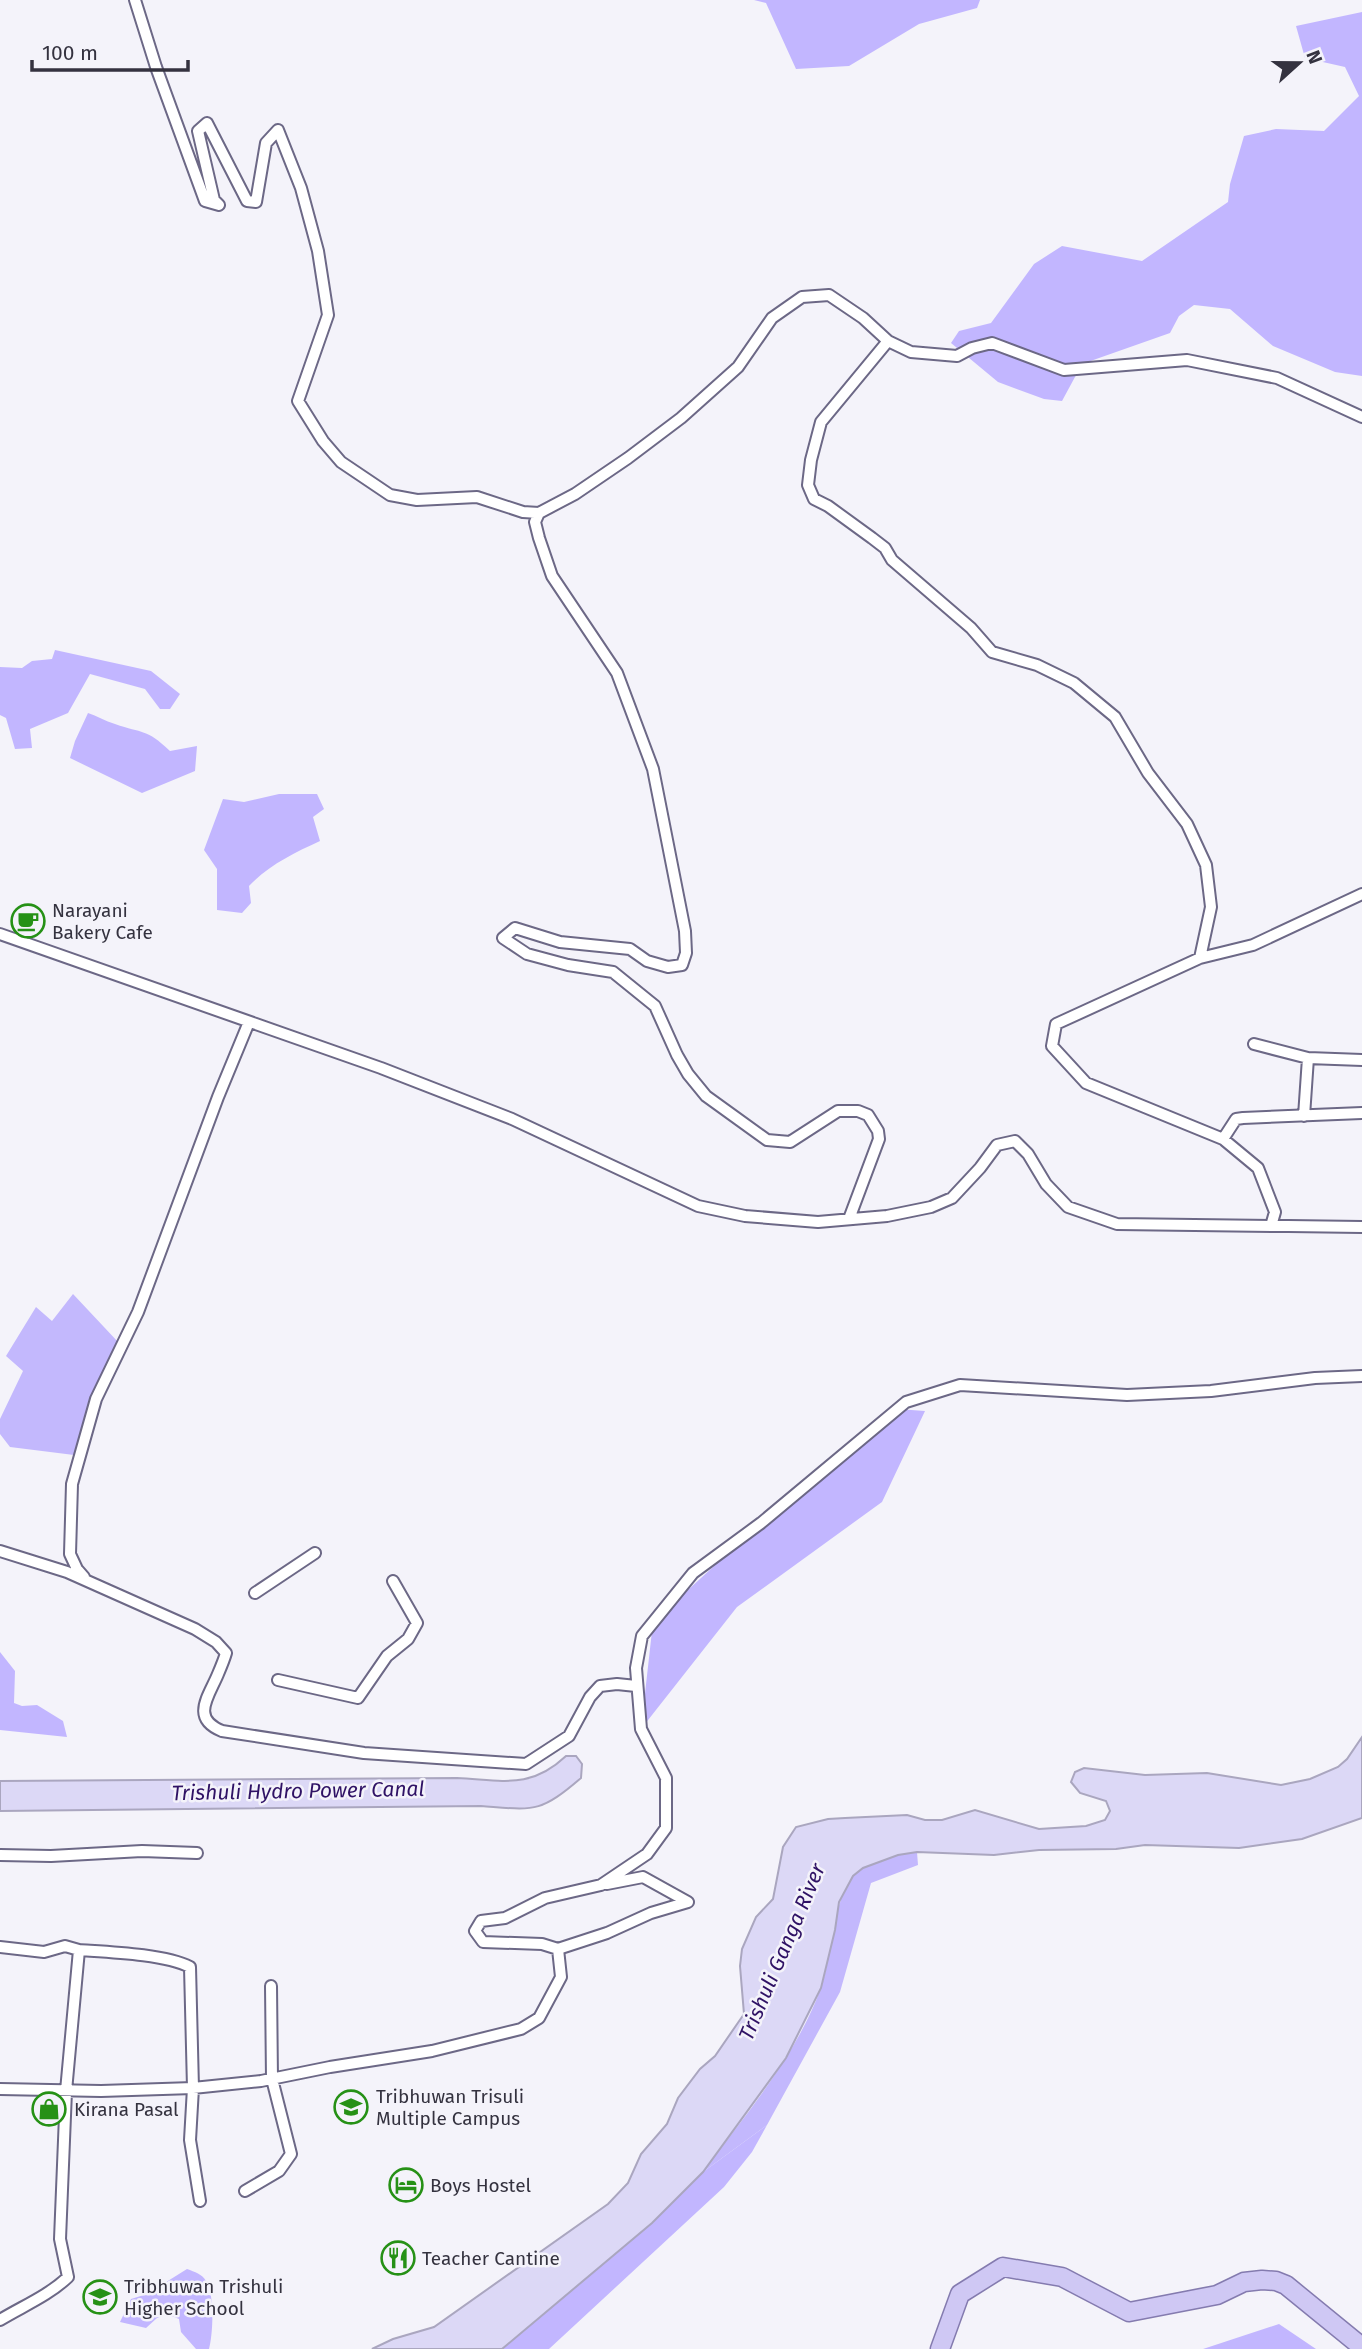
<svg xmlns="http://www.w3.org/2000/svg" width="1362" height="2349" font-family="'Fira Sans',sans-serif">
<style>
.green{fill:#c3b8fd}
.forest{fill:#c2b6ff}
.water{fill:#dcd8f6;stroke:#aaa6bf;stroke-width:2}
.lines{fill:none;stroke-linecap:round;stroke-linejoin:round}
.minor-casing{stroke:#6c6886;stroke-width:14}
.primary-casing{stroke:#847baf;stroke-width:21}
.minor{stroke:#fff;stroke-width:10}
.primary{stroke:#cfc8f4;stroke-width:18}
.labels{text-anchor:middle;stroke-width:5;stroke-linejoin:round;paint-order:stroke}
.poi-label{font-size:19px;fill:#34323f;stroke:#f4f3fa;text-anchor:start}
.water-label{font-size:21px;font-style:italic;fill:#2f1265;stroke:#f4f3fa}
</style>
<rect width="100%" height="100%" fill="#f4f3fa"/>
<path class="green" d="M73 1294 119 1343C96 1377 85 1416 74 1455L10 1447 0 1434V1419L23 1371 6 1356 36 1307 52 1321Z
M917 1852 918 1865 871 1883 840 1992 767 2125 703 2172C746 2114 796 2056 821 1988 832 1957 833 1900 853 1876 868 1859 896 1855 917 1852Z"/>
<path class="forest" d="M754 0H980L977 8 919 24 849 66 796 69 766 3Z
M1362 12V376L1335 372 1273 346 1230 309 1194 305 1179 316 1170 333 1082 364 1062 401 1044 399 998 382 951 343 959 331 991 323 1034 264 1062 246 1142 261 1228 202 1230 184 1244 136 1276 129 1324 131 1359 96 1345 67 1305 58 1296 26Z
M55 650 151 671 180 694 170 709H160L145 689 90 674 68 713 30 729 32 748 15 749 6 718 0 715V667L22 668 32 661 52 659Z
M88 713C97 716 105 721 115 724 143 734 146 728 170 751L197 746 195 771 142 793 70 758 75 741Z
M279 794H317L324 809 313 817 320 841C294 853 269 865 249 886L251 903 242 913 217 910V869L204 850 223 799 244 802Z
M897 1409 925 1411 882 1502 737 1607 641 1729 653 1622 761 1523Z
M0 1652 15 1671 14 1703 22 1706 37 1705 63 1721 67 1737 0 1730Z
M767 2125 752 2152 724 2187 549 2349H502L652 2223 703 2172Z
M187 2269C195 2272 202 2274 206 2281 215 2295 213 2334 209 2349H196L181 2332 179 2319 167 2314 157 2318 146 2328 120 2322 131 2299 147 2294Z
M1279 2324 1316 2349H1203Z"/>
<path class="water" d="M1362 1737V1818L1302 1839 1239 1848 1145 1845 1116 1849 1039 1850 994 1855 917 1852 898 1855 863 1868 853 1876 839 1902 835 1930 821 1988 786 2058 703 2172 652 2223 502 2349H372L393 2339 434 2327 608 2204 628 2183 641 2154 667 2124 678 2098 700 2069 715 2056 744 2014 740 1966 742 1949 756 1917 773 1899 783 1847 796 1827 828 1819 845 1818 907 1815 925 1820H942L975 1810 1039 1829 1086 1826 1105 1820 1110 1811 1106 1801 1080 1793 1071 1782 1075 1772 1084 1768 1145 1775 1207 1773 1281 1785 1310 1779 1338 1767 1347 1759Z
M566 1756H576L582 1764 581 1778C539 1814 534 1810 481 1806L0 1811V1781L457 1778C502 1780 530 1790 566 1756Z"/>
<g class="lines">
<defs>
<path id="minor" d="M135 0 156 67 205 201 219 205 214 200 198 131 207 123 247 201 256 202 266 143 278 130 301 188 318 251 328 315 298 401 323 441 341 462 390 495 417 500 477 497 523 512 539 513
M888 341 821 422 811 460 808 485 814 499 828 506 872 538 885 548 892 560 971 628 992 652 1037 665 1074 683 1115 717 1148 773 1187 824 1206 865 1211 907 1200 958
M0 934 381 1068 512 1119 698 1206 745 1216 818 1222 887 1216 931 1207 952 1198 980 1168 997 1145 1015 1141 1028 1154 1046 1184 1068 1207 1117 1224 1362 1227
M1254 1044 1308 1058
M1304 1116 1308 1058 1362 1060
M1223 1139 1236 1119 1243 1118 1362 1113
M849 1219 879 1139 878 1131 868 1115 858 1111H838L790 1142 767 1140 706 1096 688 1074 677 1055 655 1006 613 972 568 965 527 954 503 938 515 928 560 942 630 949 647 961 668 967 682 965 686 953 685 931 653 769 617 673 552 576 539 538 535 522 539 513 575 494 628 458 681 418 738 367 772 318 802 297 829 295 863 318 888 341 911 352 957 356 972 348 992 343 1064 370 1187 360 1277 378 1362 417
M1271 1226 1275 1212 1258 1168 1223 1139 1086 1083 1052 1046 1056 1024 1200 958 1253 945 1362 894
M0 1551 67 1572 195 1629 216 1642 226 1653C224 1660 221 1667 218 1674 209 1696 190 1718 222 1731L364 1753 526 1764 569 1736 590 1697 600 1686 617 1684 636 1686
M84 1577 77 1569 70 1554 72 1484 96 1399 138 1312 218 1097 249 1022
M255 1593 315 1553
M278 1680 358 1698 387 1656 408 1639 417 1623 393 1581
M0 1855 51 1856 142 1851 197 1853
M0 1947 44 1952 65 1946 79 1950 66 2091 60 2239 68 2277C48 2296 23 2306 0 2320
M558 1949 607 1933 651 1913 688 1902 643 1877 607 1884
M79 1950C108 1952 165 1954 190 1967L193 2088 190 2140 200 2201
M0 2089 101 2091 193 2088 261 2081 330 2067 432 2051 521 2029 539 2018 561 1977 558 1949 542 1944 483 1942 475 1931 481 1921 505 1918 545 1898 601 1885 647 1854 666 1828V1778L641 1729 636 1668 642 1636 693 1573 761 1523 906 1402 960 1385 1127 1395 1211 1391 1315 1378 1362 1376
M245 2191 279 2171 291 2154 272 2079 271 1986"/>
<path id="primary" d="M940 2349 960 2294 1003 2267 1062 2277 1129 2312 1217 2295 1244 2282 1262 2280 1276 2281 1286 2285 1362 2347"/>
</defs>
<use href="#minor" class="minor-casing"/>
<use href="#primary" class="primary-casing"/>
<use href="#minor" class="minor"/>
<use href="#primary" class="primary"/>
</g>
<defs>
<symbol id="cafe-ring" viewBox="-11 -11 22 22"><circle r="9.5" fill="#f4f3fa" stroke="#269116" stroke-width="1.5"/><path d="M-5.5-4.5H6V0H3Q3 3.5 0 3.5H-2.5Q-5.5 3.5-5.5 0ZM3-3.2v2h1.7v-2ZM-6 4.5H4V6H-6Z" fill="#269116"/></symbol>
<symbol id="university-ring" viewBox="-11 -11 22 22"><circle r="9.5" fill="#f4f3fa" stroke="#269116" stroke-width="1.5"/><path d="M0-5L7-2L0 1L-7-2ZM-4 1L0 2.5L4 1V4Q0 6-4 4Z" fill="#269116"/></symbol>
<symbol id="shop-ring" viewBox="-11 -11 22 22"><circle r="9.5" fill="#f4f3fa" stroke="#269116" stroke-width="1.5"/><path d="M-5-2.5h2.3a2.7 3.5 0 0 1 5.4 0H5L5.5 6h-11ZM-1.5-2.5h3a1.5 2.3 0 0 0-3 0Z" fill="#269116"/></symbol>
<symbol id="hotel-ring" viewBox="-11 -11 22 22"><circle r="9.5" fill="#f4f3fa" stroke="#269116" stroke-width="1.5"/><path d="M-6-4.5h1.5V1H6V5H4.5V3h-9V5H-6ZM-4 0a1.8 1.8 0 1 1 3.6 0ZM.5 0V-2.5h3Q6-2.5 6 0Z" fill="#269116"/></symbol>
<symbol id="restaurant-ring" viewBox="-11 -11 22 22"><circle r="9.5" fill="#f4f3fa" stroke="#269116" stroke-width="1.5"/><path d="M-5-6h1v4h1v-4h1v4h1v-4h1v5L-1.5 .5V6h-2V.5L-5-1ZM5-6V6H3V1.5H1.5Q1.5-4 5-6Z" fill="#269116"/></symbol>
<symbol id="school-ring" viewBox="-11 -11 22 22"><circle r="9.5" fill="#f4f3fa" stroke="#269116" stroke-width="1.5"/><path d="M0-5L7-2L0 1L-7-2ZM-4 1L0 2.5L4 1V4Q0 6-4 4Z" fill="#269116"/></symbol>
</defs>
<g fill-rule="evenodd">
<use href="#cafe-ring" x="9" y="902" width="38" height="38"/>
<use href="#university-ring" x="332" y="2088" width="38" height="38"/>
<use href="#shop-ring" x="30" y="2090" width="38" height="38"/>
<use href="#hotel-ring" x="387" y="2166" width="38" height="38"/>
<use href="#restaurant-ring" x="379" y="2239" width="38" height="38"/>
<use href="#school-ring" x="81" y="2278" width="38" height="38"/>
</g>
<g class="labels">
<g class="poi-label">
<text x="52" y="917">Narayani<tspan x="52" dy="22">Bakery Cafe</tspan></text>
<text x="376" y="2103">Tribhuwan Trisuli<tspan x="376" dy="22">Multiple Campus</tspan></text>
<text x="74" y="2116">Kirana Pasal</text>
<text x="430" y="2192">Boys Hostel</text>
<text x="422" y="2265">Teacher Cantine</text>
<text x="124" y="2293">Tribhuwan Trishuli<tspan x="124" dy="22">Higher School</tspan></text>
</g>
<g class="water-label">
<text transform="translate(298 1791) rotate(-1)" y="7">Trishuli Hydro Power Canal</text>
<text transform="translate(782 1952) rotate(-67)" y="7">Trishuli Ganga River</text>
</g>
</g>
<g transform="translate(1299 63) rotate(69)" stroke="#f4f3fa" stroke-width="5" paint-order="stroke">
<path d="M0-5L12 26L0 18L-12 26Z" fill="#34323f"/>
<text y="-10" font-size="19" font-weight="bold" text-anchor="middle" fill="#34323f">N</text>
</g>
<path d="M32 60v10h156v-10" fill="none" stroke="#34323f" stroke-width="3.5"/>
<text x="42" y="60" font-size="21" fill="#34323f" stroke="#f4f3fa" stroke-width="5" paint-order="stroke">100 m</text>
</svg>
